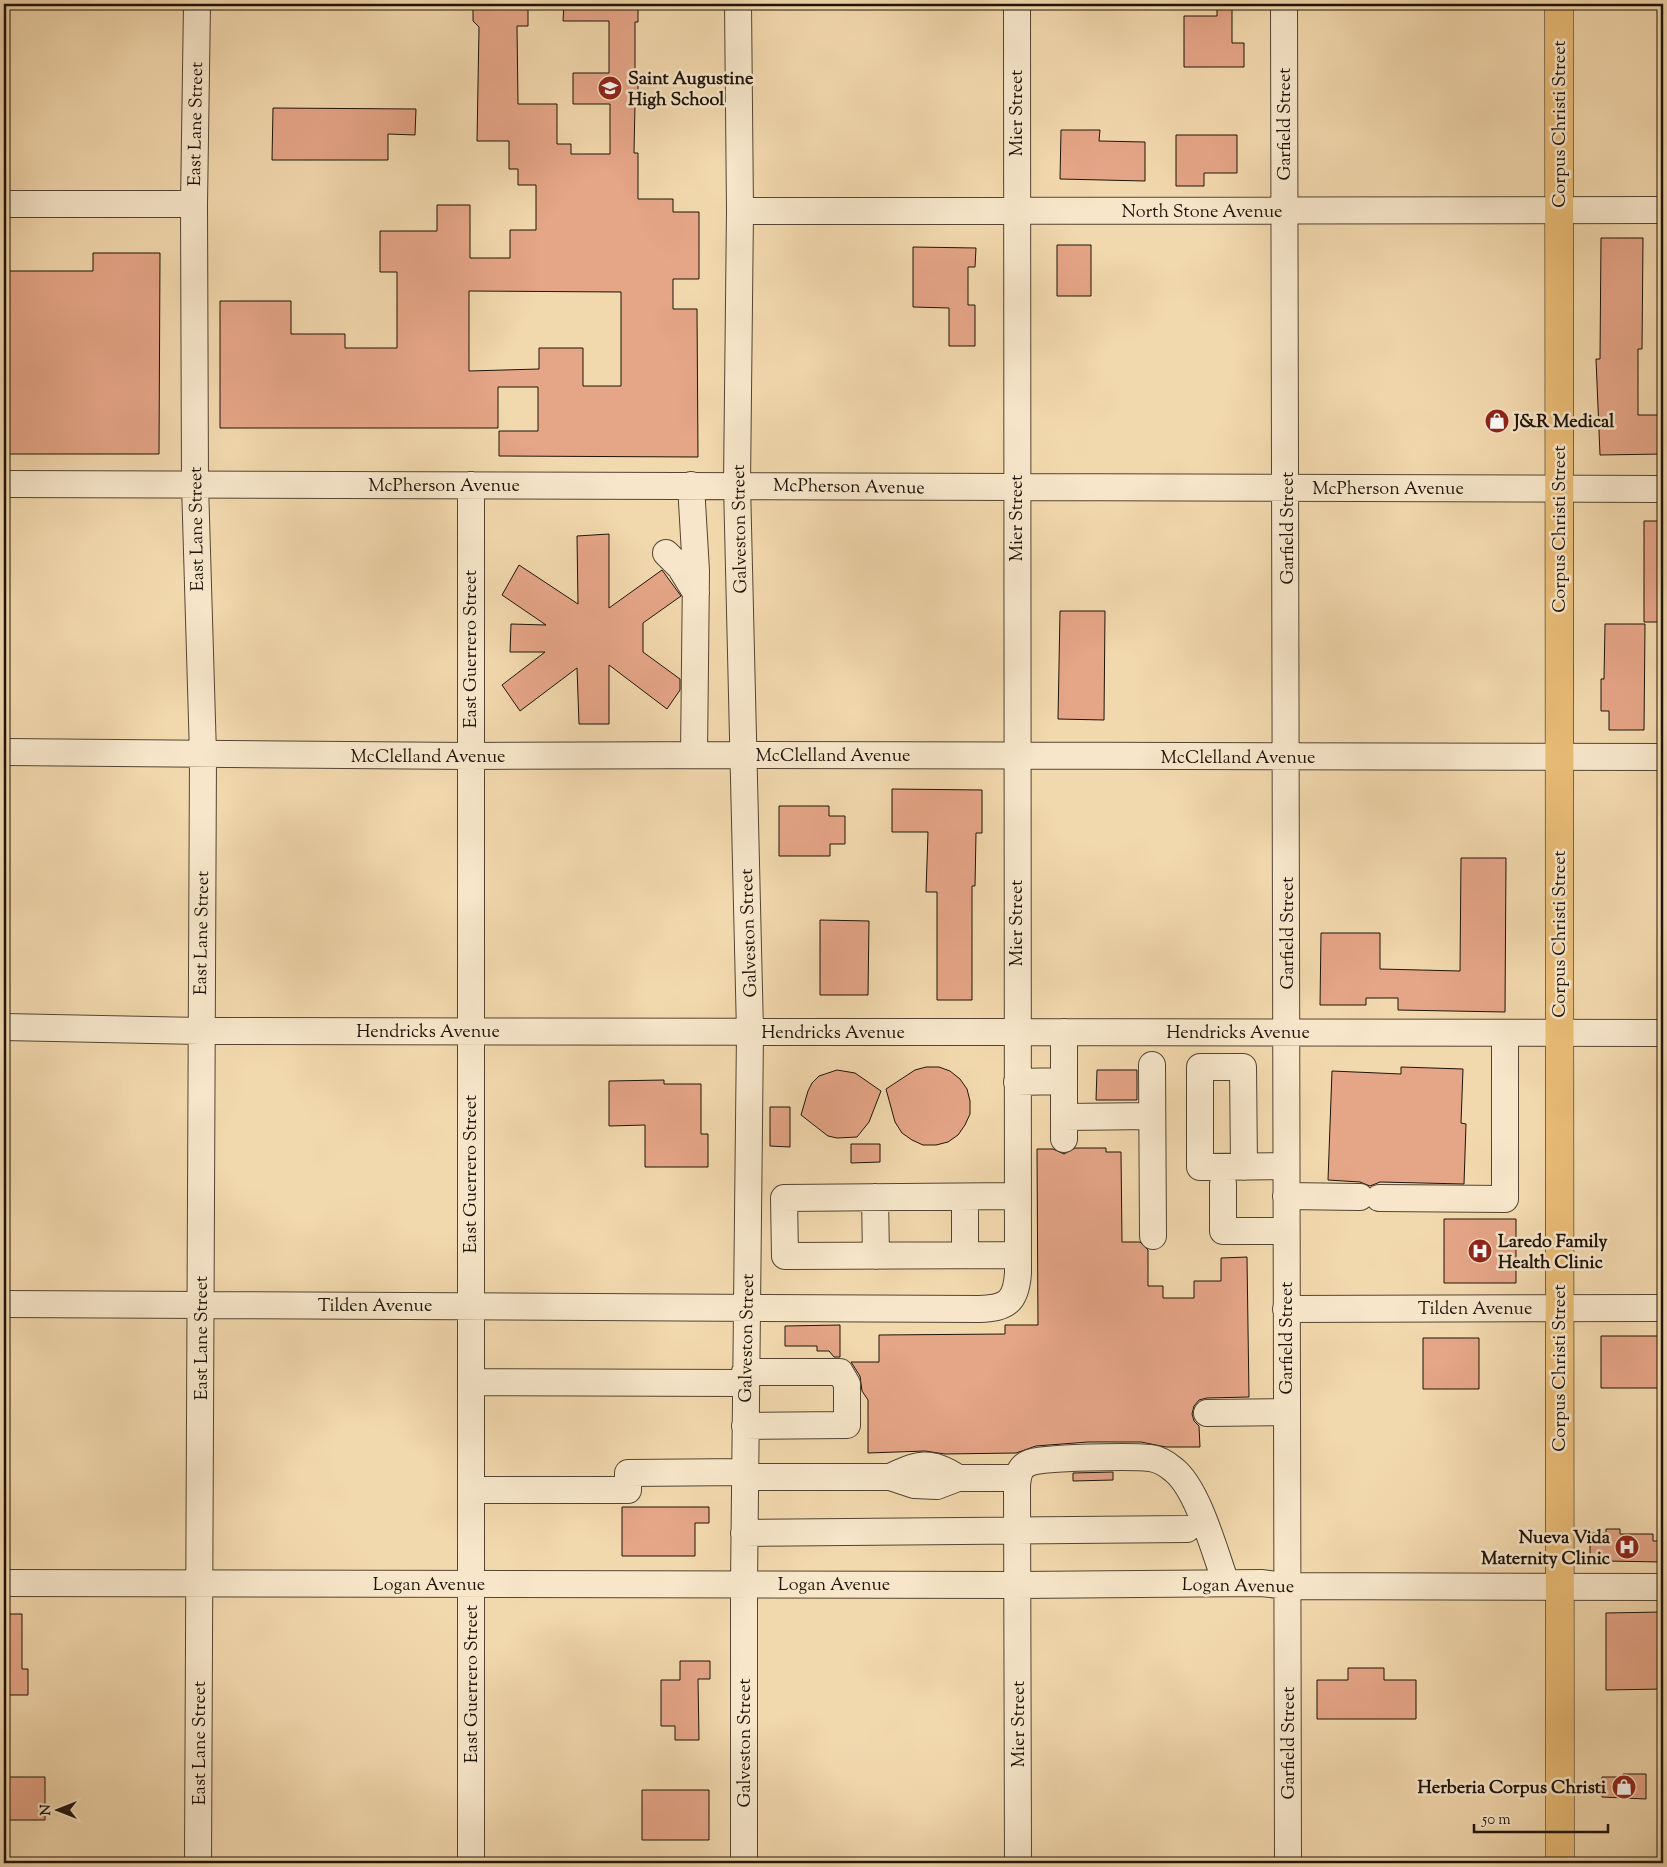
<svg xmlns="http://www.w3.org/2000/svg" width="1667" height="1867" font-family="'Sorts Mill Goudy',serif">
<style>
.building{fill:#e5a587;stroke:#1e1409;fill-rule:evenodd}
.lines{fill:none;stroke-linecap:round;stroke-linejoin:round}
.minor-casing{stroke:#534532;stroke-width:28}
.major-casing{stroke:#1e1409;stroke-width:29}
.minor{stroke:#f7e6ca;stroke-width:26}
.major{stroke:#e9bc76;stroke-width:28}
.labels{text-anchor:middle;stroke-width:5;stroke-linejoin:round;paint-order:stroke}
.poi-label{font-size:18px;font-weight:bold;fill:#1e1409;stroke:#f7e6ca;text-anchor:start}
.street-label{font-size:18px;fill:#1e1409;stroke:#f7e6ca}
</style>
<rect width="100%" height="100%" fill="#f2d8ad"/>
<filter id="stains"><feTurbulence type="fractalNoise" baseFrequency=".004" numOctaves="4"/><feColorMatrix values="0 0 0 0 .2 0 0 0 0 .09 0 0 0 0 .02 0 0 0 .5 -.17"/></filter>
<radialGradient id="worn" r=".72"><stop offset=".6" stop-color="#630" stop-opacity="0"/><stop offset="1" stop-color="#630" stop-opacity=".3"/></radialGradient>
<path class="building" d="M473 4H528V26H517L518 104H557V144H571V154H610V104H573V73H609V21H563L564 4H638V22H635V73H638V104H635L634 153H638V199H673V212H699V279H673V309H697L698 457 499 456V431H538V387H498V428H220V301H291V334H345V348H397V272H380V231H437V205H470V258H510V230H536V185H518V169H509V141H477L479 27 473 21ZM469 291 621 292V386H583V348H539V369L469 371Z
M1217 4H1232V43H1244V67H1184V16H1217Z
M273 108 416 109 415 135 388 134V160H272Z
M1061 130H1100L1099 141 1145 142V181L1060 179Z
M1176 135H1237V173H1204V186H1176Z
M1601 238H1643L1642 349H1638V415H1663V454L1600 455 1596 359H1600Z
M1057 245H1091V296H1057Z
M913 247 976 248 975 267H968V305H975V346H949V308L913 307Z
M93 253H160L159 454H4V271H93Z
M1644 521H1663V622H1644Z
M609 534V608L662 570 681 596 643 623V652L680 679V690L667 709 609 665V724H579L577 668 520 711 502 685 545 652H510L511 624 546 625 502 595 519 565 578 604 577 536Z
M1060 611H1105L1104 720 1058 719Z
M1605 624H1645L1644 730H1609V711H1601V679H1604Z
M892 789 982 790V833H976L975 886H972V1000H937V892H926L928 832H892Z
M779 806H829V816H845V844H830V856H779Z
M1461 858H1506L1505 1012 1398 1010V998H1366V1005H1320L1321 933H1380V969L1460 971Z
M820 920 869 921 868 995H820Z
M926 1067H939L950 1071 960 1079 967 1089 970 1101V1114L965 1125 958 1135 948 1142 936 1145H923L912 1140 902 1133 895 1122 886 1089 915 1070Z
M1401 1067 1463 1069 1461 1123 1466 1124 1464 1184 1380 1182 1370 1186 1360 1182 1328 1180 1332 1071 1401 1074Z
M837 1070 855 1073 881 1091 869 1122 857 1137 837 1138 828 1136 801 1115 808 1091 812 1083 819 1076Z
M1097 1070H1137V1100H1096Z
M664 1080V1084H701V1134H708V1167H645V1125L609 1126V1081Z
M770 1107H790V1147L770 1146Z
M851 1144H880V1162L851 1163Z
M1075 1148H1106V1152H1121L1122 1242H1140L1148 1250V1286H1163V1298H1194V1281H1221V1258L1247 1257 1249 1397 1207 1398 1199 1400 1194 1406 1192 1414 1194 1421 1199 1426 1200 1447H1166L1141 1442H1088L1036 1446 1016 1453 945 1454 925 1451 868 1453V1400L862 1391 860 1376 851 1362H879V1335L1005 1334V1325H1038L1037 1149H1053L1064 1154Z
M1444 1219H1516V1283H1444Z
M840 1325V1357H834L829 1351H817V1346H785V1326Z
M1601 1336H1663V1388H1601Z
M1423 1338H1479V1389H1423Z
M1113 1472V1480L1073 1481V1473Z
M622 1507H709V1523H695V1556H622Z
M1606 1529H1620V1534H1653V1541H1663V1562L1606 1561V1556H1590V1533H1606Z
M1663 1612V1689L1606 1690V1613Z
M4 1614H22V1669H28V1695H4Z
M680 1661H710V1679H698L699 1740H675V1726H661V1680H680Z
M1348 1668H1384V1680H1416V1719H1317V1680H1348Z
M1623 1774H1646V1799L1602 1797V1777H1623Z
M4 1777H45V1820H4Z
M642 1790H709V1840H642Z"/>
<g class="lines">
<defs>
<path id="minor" d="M197 4 194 204 195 484 203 754 198 1863
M738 4 740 211 737 484 750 1032 744 1584V1863
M1284 4 1288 1863
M4 204H194
M740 211 1663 210
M4 484 1663 489
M471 485V1863
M691 485 696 571 694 755
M666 553 680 567 696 593
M4 752 470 756 743 755 1663 757
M4 1027 200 1031 1663 1033
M1064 1032V1139
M1152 1065 1153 1236
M1017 1082 1064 1081
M1064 1117 1152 1116
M1244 1167 1243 1067H1200V1167L1286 1166
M1223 1184V1231H1286
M1017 1196 784 1198 785 1256 1018 1255
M1286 1196 1360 1197
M875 1197 876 1256
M965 1197V1255
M1379 1198 1505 1199V1033
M4 1304 979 1309C1007 1308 1016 1302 1018 1273L1017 4
M1286 1309 1663 1308
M471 1382 745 1383
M1207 1413 1286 1412
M745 1426 847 1425V1384L840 1372H745
M745 1477H890L914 1485 937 1486 958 1478H1018
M890 1477C918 1464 930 1459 958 1478
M471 1490H628V1473L745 1472
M744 1533 1187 1529
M4 1583 1018 1585 1261 1583 1287 1586 1663 1587
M1018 1863 1017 1485C1018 1476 1019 1467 1029 1463 1042 1457 1133 1456 1150 1458 1159 1459 1167 1464 1174 1470 1198 1489 1215 1553 1226 1583"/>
<path id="major" d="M1559 4 1560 1863"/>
</defs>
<use href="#minor" class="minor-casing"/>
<use href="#major" class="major-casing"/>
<use href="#minor" class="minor"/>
<use href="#major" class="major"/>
</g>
<defs>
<symbol id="school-disc" viewBox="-11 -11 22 22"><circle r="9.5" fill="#8f2418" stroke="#f7e6ca"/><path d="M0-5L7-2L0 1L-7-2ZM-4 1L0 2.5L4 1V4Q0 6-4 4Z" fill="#fff"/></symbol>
<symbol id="shop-disc" viewBox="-11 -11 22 22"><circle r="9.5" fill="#8f2418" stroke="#f7e6ca"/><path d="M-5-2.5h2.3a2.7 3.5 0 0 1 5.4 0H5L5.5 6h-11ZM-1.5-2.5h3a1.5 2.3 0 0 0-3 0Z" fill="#fff"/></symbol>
<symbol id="hospital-disc" viewBox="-11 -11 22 22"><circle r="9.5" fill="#8f2418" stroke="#f7e6ca"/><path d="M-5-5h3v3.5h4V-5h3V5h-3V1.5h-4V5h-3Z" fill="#fff"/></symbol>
</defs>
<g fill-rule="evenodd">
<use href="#school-disc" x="596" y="74" width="28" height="28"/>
<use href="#shop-disc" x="1483" y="407" width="28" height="28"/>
<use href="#hospital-disc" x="1466" y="1237" width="28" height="28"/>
<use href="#hospital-disc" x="1613" y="1533" width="28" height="28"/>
<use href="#shop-disc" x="1610" y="1773" width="28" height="28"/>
</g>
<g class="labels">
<g class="poi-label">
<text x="628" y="84">Saint Augustine<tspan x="628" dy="21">High School</tspan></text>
<text x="1514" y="427">J&amp;R Medical</text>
<text x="1498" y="1247">Laredo Family<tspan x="1498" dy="21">Health Clinic</tspan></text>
<text x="1610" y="1543" text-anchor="end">Nueva Vida<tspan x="1610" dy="21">Maternity Clinic</tspan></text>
<text x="1606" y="1793" text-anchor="end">Herberia Corpus Christi</text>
</g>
<g class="street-label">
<text transform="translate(1016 113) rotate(-90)" y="6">Mier Street</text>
<text transform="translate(195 124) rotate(-89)" y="6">East Lane Street</text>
<text transform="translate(1284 124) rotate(-90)" y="6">Garfield Street</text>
<text transform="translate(1559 124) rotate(-90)" y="6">Corpus Christi Street</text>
<text x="1202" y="217">North Stone Avenue</text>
<text x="444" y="491">McPherson Avenue</text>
<text transform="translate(849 486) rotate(1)" y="6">McPherson Avenue</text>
<text x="1388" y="494">McPherson Avenue</text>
<text transform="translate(1016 518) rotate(-90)" y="6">Mier Street</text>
<text transform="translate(1287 528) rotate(-90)" y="6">Garfield Street</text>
<text transform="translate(196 529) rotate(-91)" y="6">East Lane Street</text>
<text transform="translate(739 529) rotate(-91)" y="6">Galveston Street</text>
<text transform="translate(1559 529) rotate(-90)" y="6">Corpus Christi Street</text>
<text transform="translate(470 649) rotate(-90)" y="6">East Guerrero Street</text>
<text x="833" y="761">McClelland Avenue</text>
<text x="428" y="762">McClelland Avenue</text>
<text x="1238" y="763">McClelland Avenue</text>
<text transform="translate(1016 923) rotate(-90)" y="6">Mier Street</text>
<text transform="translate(201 933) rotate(-89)" y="6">East Lane Street</text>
<text transform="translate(748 933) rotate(-92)" y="6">Galveston Street</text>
<text transform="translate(1287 933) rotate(-90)" y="6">Garfield Street</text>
<text transform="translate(1559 934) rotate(-90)" y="6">Corpus Christi Street</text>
<text x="428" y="1037">Hendricks Avenue</text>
<text x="833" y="1038">Hendricks Avenue</text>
<text x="1238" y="1038">Hendricks Avenue</text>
<text transform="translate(470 1174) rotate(-90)" y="6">East Guerrero Street</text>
<text x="375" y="1311">Tilden Avenue</text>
<text x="1475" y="1314">Tilden Avenue</text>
<text transform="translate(201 1338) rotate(-90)" y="6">East Lane Street</text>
<text transform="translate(746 1338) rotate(-89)" y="6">Galveston Street</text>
<text transform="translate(1286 1338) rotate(-90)" y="6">Garfield Street</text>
<text transform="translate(1559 1368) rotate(-90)" y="6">Corpus Christi Street</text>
<text x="429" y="1590">Logan Avenue</text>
<text x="834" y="1590">Logan Avenue</text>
<text transform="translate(1238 1585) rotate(1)" y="6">Logan Avenue</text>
<text transform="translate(471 1684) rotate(-90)" y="6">East Guerrero Street</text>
<text transform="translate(1018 1724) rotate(-90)" y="6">Mier Street</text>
<text transform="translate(199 1743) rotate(-90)" y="6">East Lane Street</text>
<text transform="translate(744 1743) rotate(-90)" y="6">Galveston Street</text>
<text transform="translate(1288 1743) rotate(-90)" y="6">Garfield Street</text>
</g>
</g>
<rect width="1667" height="1867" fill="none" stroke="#f2d8ad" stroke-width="20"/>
<rect x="5" y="5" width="1657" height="1857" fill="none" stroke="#1e1409" stroke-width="2.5"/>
<rect x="10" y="10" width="1647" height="1847" fill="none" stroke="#1e1409"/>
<g transform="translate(58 1810) rotate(270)" stroke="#f7e6ca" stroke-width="4" paint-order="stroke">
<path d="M0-4L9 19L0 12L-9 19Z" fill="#1e1409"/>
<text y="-8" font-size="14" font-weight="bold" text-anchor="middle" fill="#1e1409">N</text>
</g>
<path d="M1474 1824v8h134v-8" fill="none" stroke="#1e1409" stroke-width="2.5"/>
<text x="1482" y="1824" font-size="15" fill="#1e1409" stroke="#f7e6ca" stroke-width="4" paint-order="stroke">50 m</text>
<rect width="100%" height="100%" filter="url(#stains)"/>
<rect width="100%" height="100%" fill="url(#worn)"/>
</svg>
